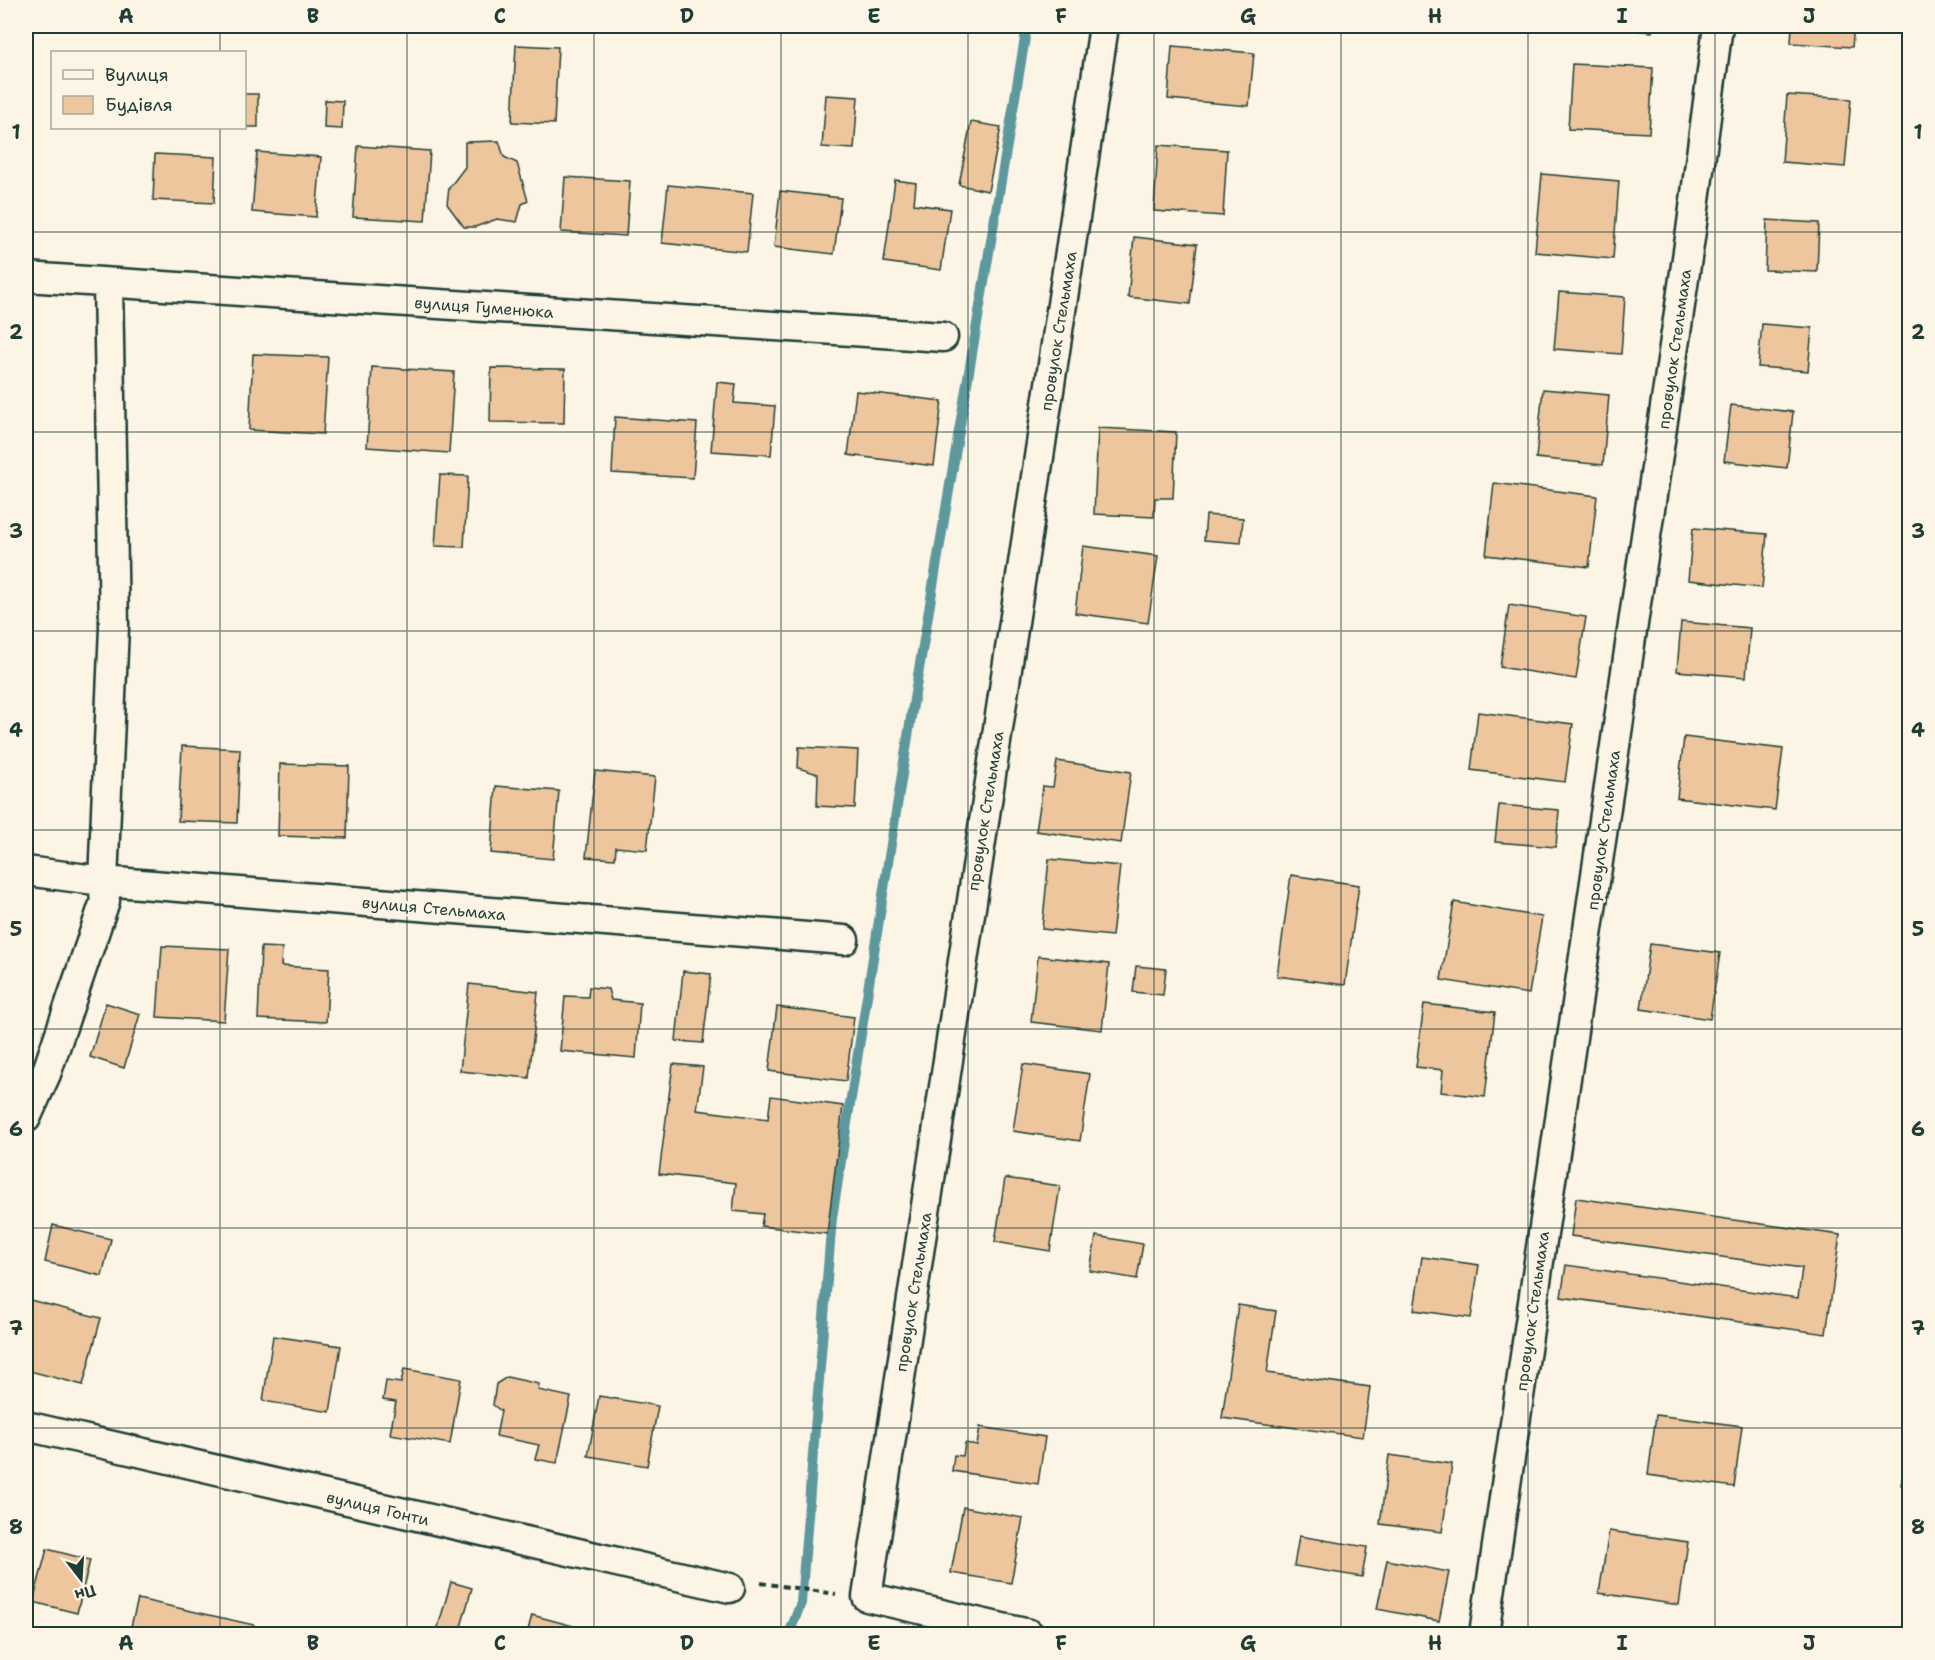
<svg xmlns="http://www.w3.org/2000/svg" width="1935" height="1660" font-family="'Shantell Sans',sans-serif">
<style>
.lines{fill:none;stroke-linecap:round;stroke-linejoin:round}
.stream{stroke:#5c989d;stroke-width:10}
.building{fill:#eec69e;stroke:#1f3d34;stroke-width:1.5}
.street-casing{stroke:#1f3d34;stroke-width:33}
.path{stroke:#1f3d34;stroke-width:4;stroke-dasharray:6 4.5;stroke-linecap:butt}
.street{stroke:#fcf5e5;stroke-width:28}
.grid{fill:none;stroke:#1f3d34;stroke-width:1.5;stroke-opacity:0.55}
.labels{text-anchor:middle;stroke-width:5;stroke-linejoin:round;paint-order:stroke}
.street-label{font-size:16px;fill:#1f3d34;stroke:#fcf5e5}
.neatline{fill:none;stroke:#1f3d34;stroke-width:2}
.grid-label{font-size:20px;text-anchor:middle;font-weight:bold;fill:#1f3d34}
</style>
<rect width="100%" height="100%" fill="#fcf5e5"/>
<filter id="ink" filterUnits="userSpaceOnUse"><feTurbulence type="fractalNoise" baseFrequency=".0167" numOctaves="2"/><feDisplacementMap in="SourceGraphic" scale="12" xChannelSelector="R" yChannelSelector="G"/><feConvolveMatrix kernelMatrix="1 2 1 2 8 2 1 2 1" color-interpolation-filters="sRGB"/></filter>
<g filter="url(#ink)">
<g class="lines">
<path class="stream" d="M789 1634 801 1603 832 1218 912 711 1027 26"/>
</g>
<path class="building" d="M1542 26H1572V30Z
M1596 26H1653L1652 32Z
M1792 26H1854L1852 47 1791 43Z
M516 45 558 47 554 124 512 122Z
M1172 46 1254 53 1249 106 1168 99Z
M1572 64 1653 68 1649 133 1568 129Z
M244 94H258V127H244Z
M826 95 858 97 854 149 822 147Z
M1787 95 1851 99 1845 167 1782 162Z
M325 100 343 101 342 129 324 128Z
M971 122 1001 127 988 191 959 185Z
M499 141 504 157 517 163 528 201 522 204 517 222 497 219 475 227H464L447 204 449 188 465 167V142Z
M1158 145 1227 150 1223 216 1154 211Z
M358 146 430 151 425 221 353 217Z
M257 152 321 157 316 217 252 212Z
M155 154 216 157 214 203 153 200Z
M1542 174 1619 181 1613 259 1535 252Z
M565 177 630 181 626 236 561 232Z
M895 180 916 183 914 204 950 209 941 270 884 262Z
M668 185 753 193 747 252 662 243Z
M780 191 841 198 834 254 774 247Z
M1767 220 1819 223 1817 272 1765 270Z
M1134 237 1197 244 1190 304 1128 297Z
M1559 292 1625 297 1621 354 1554 349Z
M1762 324 1812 328 1808 371 1758 367Z
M253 354 328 357 323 434 249 430Z
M372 367 454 372 449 453 367 447Z
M491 368 565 369 564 423 490 422Z
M717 382 736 384 734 403 775 406 771 455 711 451Z
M1543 389 1609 395 1603 465 1536 458Z
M856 391 942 401 934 466 848 455Z
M26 403 30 404 27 477H26Z
M1731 405 1793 412 1787 468 1724 461Z
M615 417 697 423 693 478 612 473Z
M1098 428 1176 432 1173 498H1155L1154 517 1094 514Z
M440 475 468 476 464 547 435 546Z
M1494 483 1597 496 1589 567 1486 555Z
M1206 515 1243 518 1241 543 1204 540Z
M1693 528 1767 534 1762 588 1688 580Z
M1083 546 1158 556 1148 623 1075 613Z
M1509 605 1586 617 1576 679 1500 667Z
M1681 622 1750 628 1746 677 1677 671Z
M1478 712 1573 724 1565 782 1471 770Z
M1684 737 1783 749 1775 810 1677 798Z
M182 746 240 749 237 823 178 821Z
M799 747 858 750 855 808 817 806 818 774 798 768Z
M1057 761 1131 772 1121 843 1036 831 1043 786 1053 787Z
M280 764 349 766 347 838 278 836Z
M595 771 655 777 647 850 616 847 615 859 586 857Z
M496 786 559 791 553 859 491 853Z
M1499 805 1559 810 1556 847 1495 842Z
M1049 859 1120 866 1112 936 1042 929Z
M1291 875 1359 885 1345 985 1277 976Z
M1454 902 1542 917 1529 994 1441 980Z
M1650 944 1720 953 1710 1019 1641 1009Z
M162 946 229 949 224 1021 157 1017Z
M261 947 282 948 281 966 329 969 326 1022 258 1019Z
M1038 956 1109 964 1102 1030 1031 1022Z
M1136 966 1166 969 1163 995 1133 992Z
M683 971 711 974 703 1043 676 1041Z
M469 984 538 992 529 1078 460 1071Z
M589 987 608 989 611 1000 640 1003 636 1058 560 1051 565 996 588 997Z
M106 1003 140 1014 124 1068 90 1057Z
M1424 1004 1495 1012 1485 1097 1441 1092 1443 1070 1416 1067Z
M777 1007 854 1017 846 1081 769 1071Z
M673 1064 703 1067 697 1110 768 1119 771 1096 843 1106 827 1234 761 1226 763 1214 733 1211 736 1183 659 1174Z
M1023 1064 1090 1074 1080 1141 1013 1131Z
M1005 1178 1060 1186 1050 1251 995 1242Z
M1576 1198 1840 1235 1826 1334 1561 1297 1566 1265 1798 1298 1802 1268 1571 1236Z
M53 1225 111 1239 102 1276 45 1262Z
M1096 1236 1143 1244 1137 1279 1090 1271Z
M1422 1257 1479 1265 1471 1318 1414 1310Z
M26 1299 101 1318 83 1385 26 1370Z
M1238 1305 1276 1311 1267 1373 1370 1387 1363 1437 1222 1418Z
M273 1336 341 1346 330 1412 263 1401Z
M404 1369 461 1379 450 1444 390 1434 396 1402 383 1400 386 1381 401 1383Z
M507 1377 539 1384 538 1390 571 1397 557 1463 535 1459 539 1445 496 1436 501 1411 493 1405 496 1384Z
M599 1396 658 1406 647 1466 588 1456Z
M1656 1415 1742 1426 1734 1487 1648 1475Z
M980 1427 1045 1437 1038 1484 952 1471 954 1455 963 1456 965 1443 977 1445Z
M1908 1449H1910V1487L1901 1485Z
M1389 1455 1452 1464 1442 1532 1380 1524Z
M963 1507 1023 1518 1011 1583 951 1573Z
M1609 1531 1688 1542 1679 1605 1599 1593Z
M1299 1536 1367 1547 1362 1577 1294 1566Z
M47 1549 90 1560 77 1613 33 1602Z
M1387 1560 1449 1572 1439 1621 1377 1609Z
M451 1582 472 1588 459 1634H436Z
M138 1599 254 1625 252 1634H129Z
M1906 1605 1910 1606V1634H1902Z
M532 1615 577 1627 575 1634H527Z"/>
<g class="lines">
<defs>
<path id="street" d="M26 277 943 337
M26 871 103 881 844 940
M26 1118 46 1074 105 901 103 881 114 627 108 283
M26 1426 730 1588
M1029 1634 867 1597 1104 26
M1484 1634 1691 231 1718 26"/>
</defs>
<use href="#street" class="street-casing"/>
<path class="path" d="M761 1583 836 1594"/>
<use href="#street" class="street"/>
</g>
</g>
<path class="grid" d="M220 26V52M407 26V1634M594 26V1634M781 26V1634M968 26V1634M1154 26V1634M1341 26V1634M1528 26V1634M1715 26V1634M220 128V1634M26 232H1910M26 432H1910M26 631H1910M26 830H1910M26 1029H1910M26 1228H1910M26 1428H1910"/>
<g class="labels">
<g class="street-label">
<text transform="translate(484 307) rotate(4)" y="6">вулиця Гуменюка</text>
<text transform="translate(1058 331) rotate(-81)" y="6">провулок Стельмаха</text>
<text transform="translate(1674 349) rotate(-82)" y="6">провулок Стельмаха</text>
<text transform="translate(985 811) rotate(-81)" y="6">провулок Стельмаха</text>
<text transform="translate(1603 830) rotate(-82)" y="6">провулок Стельмаха</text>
<text transform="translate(434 908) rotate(5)" y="6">вулиця Стельмаха</text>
<text transform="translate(913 1292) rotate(-81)" y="6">провулок Стельмаха</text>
<text transform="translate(1532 1311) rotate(-82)" y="6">провулок Стельмаха</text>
<text transform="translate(378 1508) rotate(13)" y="6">вулиця Гонти</text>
</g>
</g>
<rect width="1935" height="1660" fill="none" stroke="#fcf5e5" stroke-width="66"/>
<rect x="51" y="51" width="195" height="78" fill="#fcf5e5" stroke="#a4ab9e" stroke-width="1.5"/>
<rect x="63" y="70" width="30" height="9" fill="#fcf5e5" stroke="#a4ab9e" stroke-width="1.5"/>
<text x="105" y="81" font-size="18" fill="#1f3d34">Вулиця</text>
<rect x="63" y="96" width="30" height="18" fill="#eec69e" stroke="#a4ab9e" stroke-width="1.5"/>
<text x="105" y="111" font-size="18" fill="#1f3d34">Будівля</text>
<g transform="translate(81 1579) rotate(163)" stroke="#fcf5e5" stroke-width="4.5" paint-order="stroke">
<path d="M0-4.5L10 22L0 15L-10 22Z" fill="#1f3d34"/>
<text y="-9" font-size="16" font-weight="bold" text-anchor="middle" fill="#1f3d34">Пн</text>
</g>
<rect x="33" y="33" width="1869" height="1594" class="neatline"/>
<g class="grid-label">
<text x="126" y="23">A</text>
<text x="313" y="23">B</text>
<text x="500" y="23">C</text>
<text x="687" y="23">D</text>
<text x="874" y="23">E</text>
<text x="1061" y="23">F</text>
<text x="1248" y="23">G</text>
<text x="1435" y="23">H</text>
<text x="1622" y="23">I</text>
<text x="1809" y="23">J</text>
<text x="16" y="139">1</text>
<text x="1918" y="139">1</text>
<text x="16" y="339">2</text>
<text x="1918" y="339">2</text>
<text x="16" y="538">3</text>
<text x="1918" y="538">3</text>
<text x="16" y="737">4</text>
<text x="1918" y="737">4</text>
<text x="16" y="936">5</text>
<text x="1918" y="936">5</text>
<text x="16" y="1136">6</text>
<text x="1918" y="1136">6</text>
<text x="16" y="1335">7</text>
<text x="1918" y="1335">7</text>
<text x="16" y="1534">8</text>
<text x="1918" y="1534">8</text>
<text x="126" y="1650">A</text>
<text x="313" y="1650">B</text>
<text x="500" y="1650">C</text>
<text x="687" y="1650">D</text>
<text x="874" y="1650">E</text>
<text x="1061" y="1650">F</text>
<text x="1248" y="1650">G</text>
<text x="1435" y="1650">H</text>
<text x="1622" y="1650">I</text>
<text x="1809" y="1650">J</text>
</g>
</svg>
